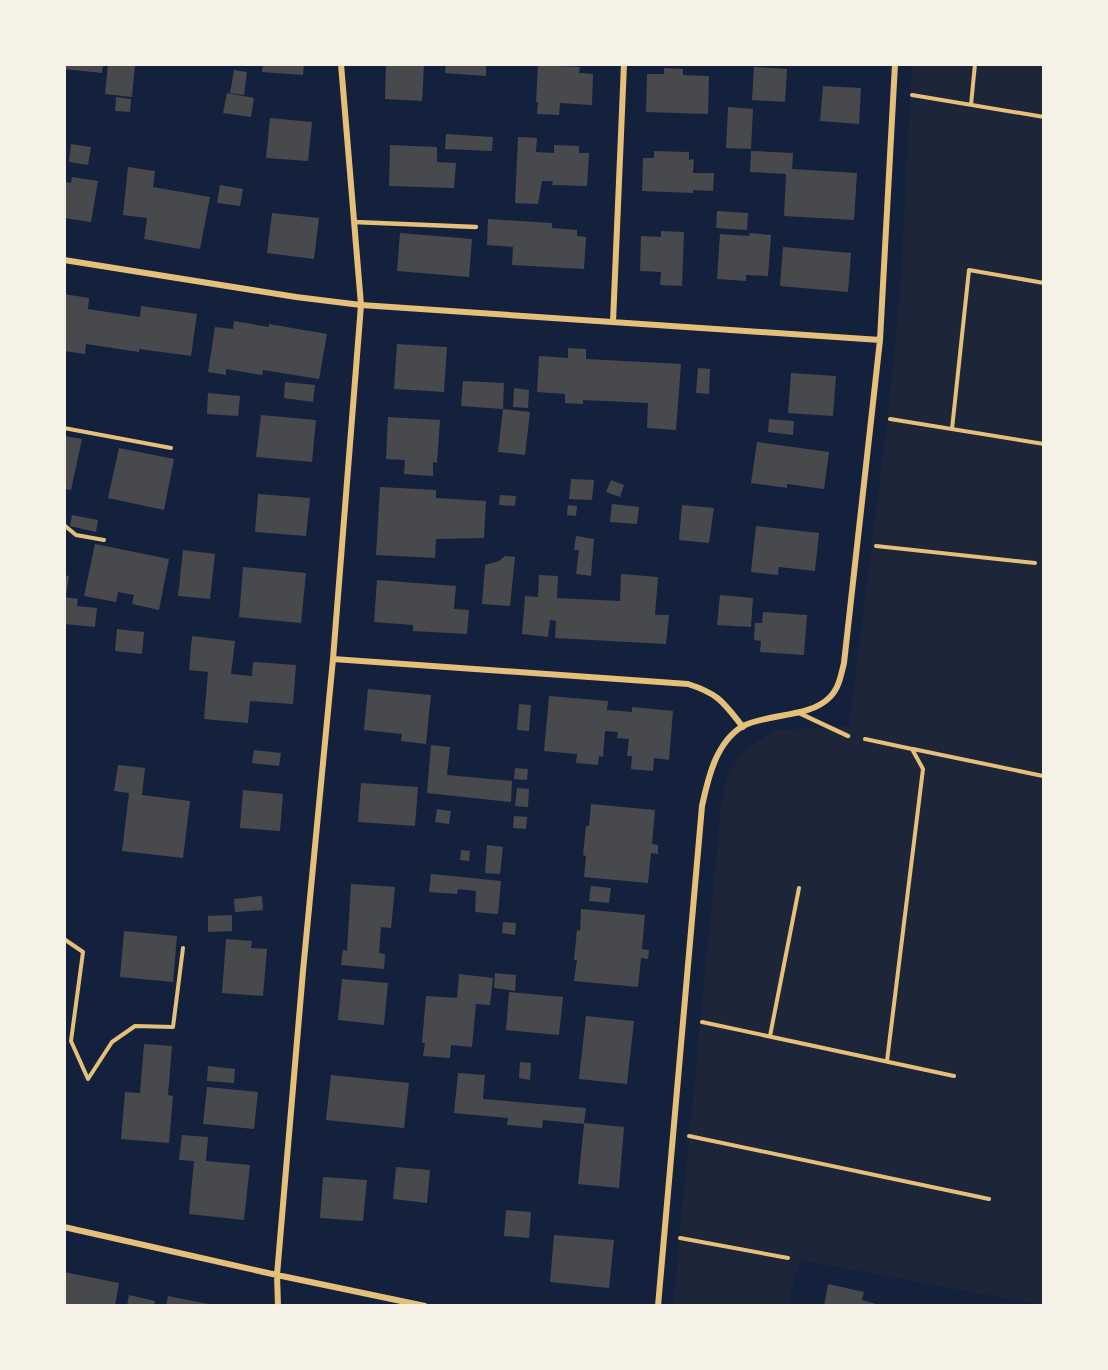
<svg xmlns="http://www.w3.org/2000/svg" width="1108" height="1370" font-family="Signika,sans-serif">
<style>
.green{fill:#1d2539}
.building{fill:#48494c}
.lines{fill:none;stroke-linecap:round;stroke-linejoin:round}
.path{stroke:#e5c07b;stroke-width:4}
.service{stroke:#e5c07b;stroke-width:4.5}
.minor{stroke:#e5c07b;stroke-width:6}
</style>
<rect width="100%" height="100%" fill="#14213d"/>
<path class="green" d="M912 65H1043V1305L799 1260 788 1305 673 1306 721 807 726 781 742 751 777 730 849 726 889 407 900 295Z"/>
<path class="building" d="M64 64H103L102 73 64 69Z
M108 64H135L132 97 105 94Z
M263 64H304L303 75 262 72Z
M386 64 424 65 422 101 385 99Z
M446 64H486V76L445 73Z
M538 65 580 67 579 73 593 74 592 105 560 103 559 115 537 114 538 102H536Z
M754 67 787 69 785 102 752 100Z
M664 68 683 69V75L709 76 708 114 646 112 647 74H664Z
M234 70 247 72 244 95 230 93Z
M823 86 861 88 859 124 820 121Z
M227 93 254 98 251 117 223 113Z
M116 97 131 99 130 112 115 111Z
M728 107 753 109 751 149 726 148Z
M270 118 312 122 308 161 266 158Z
M446 134 493 137 492 151 445 149Z
M518 137 537 138 536 152 554 153V145L579 146V153H589L587 186 552 185 553 181H542L538 204 515 203Z
M71 144 91 147 88 165 69 162Z
M390 145 437 147V162L456 163 454 188 389 186Z
M654 151 689 152V160L694 159 693 173H714L713 191 693 190V193L642 191 643 158H654Z
M751 151 793 153 792 169 857 173 854 220 784 216 786 174 750 172Z
M128 167 155 171 153 187 210 197 200 249 144 239 147 218 123 215Z
M72 177 98 181 91 222 64 218V182L71 183Z
M220 185 243 189 240 206 217 203Z
M717 211 748 213 747 230 716 228Z
M272 213 319 218 314 259 267 253Z
M488 219 552 223V228L577 230V236L586 237 584 269 512 265 513 247 487 245Z
M661 231 684 232 682 286 660 285 661 272 640 271 641 236 661 237Z
M400 233 472 239 469 277 397 271Z
M750 233 771 235 768 276 746 275V281L717 279 720 234 749 236Z
M783 247 851 253 848 292 780 286Z
M64 294 89 298 88 309 140 317 141 306 197 314 191 356 139 349V352L86 344 85 354 64 351Z
M234 321 269 327V324L327 334 319 379 263 370 262 375 226 369V375L208 372 215 327 233 329Z
M397 344 447 347 444 392 394 389Z
M568 348 586 349V359L681 364 676 430 647 428 648 403 583 400V404L565 403V394L537 392 539 356 568 358Z
M698 368 710 369 709 394 696 393Z
M791 373 836 376 833 416 788 413Z
M463 381 504 383 503 409 530 412 525 455 498 452 503 409 461 406Z
M285 382 315 385 313 402 284 398Z
M514 388 529 390 528 408 513 407Z
M208 393 240 396 238 416 207 414Z
M261 415 316 420 312 462 256 457Z
M388 417 440 420 437 463 433 462V476L404 474 405 460 386 459Z
M769 419 794 421 793 435 768 432Z
M64 436 82 439 71 490 64 489Z
M757 442 829 452 824 489 787 484V488L751 483Z
M119 448 174 459 164 510 108 498Z
M571 479 594 480 592 500 569 499Z
M611 480 624 485 620 497 606 492Z
M380 487 436 490V498L486 501 484 538 436 539 435 558 376 555Z
M258 494 310 498 306 536 255 532Z
M500 495 516 496 515 506 499 505Z
M612 504 639 507 637 524 610 522Z
M568 505 577 506 576 516 567 515Z
M682 505 714 508 709 543 679 540Z
M72 515 98 520 96 532 70 526Z
M756 526 819 533 815 571 779 567 778 575 751 572Z
M576 536 594 539 591 576 576 574 579 550H574Z
M95 544 169 559 159 610 132 604 134 595 118 592 116 602 84 596Z
M183 550 215 554 210 599 178 596Z
M505 556 515 557 510 606 482 604 485 565 499 561Z
M243 567 306 573 301 623 239 617Z
M621 574 658 577 655 615H669L666 644 555 638 556 621 550 620 548 637 522 634 525 596 538 597 539 575 558 576 557 598 620 601Z
M64 575 69 576 66 596 64 595Z
M377 580 456 586 454 609 469 610 467 634 413 631V625L374 622Z
M720 595 753 598 751 627 717 625Z
M64 597 78 599 77 606 97 608 95 627 64 624Z
M763 612 807 615 804 655 760 652 761 641 754 640 755 623H762Z
M117 629 144 632 142 654 115 651Z
M192 636 235 641 231 674 252 676 253 662 296 665 293 704 250 701 248 723 204 719 208 672 189 670Z
M368 689 431 695 426 744 401 741 402 734 364 730Z
M549 696 608 701 607 710 620 711 632 712V707L673 711 669 760 654 758 653 771 631 769 632 756H627L629 739 617 738 618 732 605 731 603 757 599 756 598 765 576 763 577 754 544 751Z
M519 704 531 705 529 731 517 730Z
M431 745 450 747 447 775 512 781 511 802 427 793Z
M254 750 281 753 279 766 252 763Z
M118 765 145 768 142 795 190 801 183 858 122 851 129 793 114 791Z
M515 768 528 769 527 780 514 779Z
M361 783 418 787 415 826 358 822Z
M517 788 529 789 528 807 515 806Z
M243 790 283 794 280 831 240 828Z
M591 804 655 810 652 844 658 845V854L651 853 648 883 584 877 586 856 583 855 586 826H589Z
M437 809 451 811 449 824 435 822Z
M514 816 527 817 526 829 513 828Z
M487 845 503 847 500 874 485 873Z
M461 850 470 851 469 861 460 860Z
M431 874 501 881 498 914 475 912 476 891 458 889 457 894 429 892Z
M351 884 395 887 391 928 381 927 379 953 385 954 384 969 341 965 343 950 347 951Z
M591 886 611 888 609 903 589 901Z
M262 896 263 910 235 912 234 899Z
M581 909 645 915 642 949 649 950 648 959 641 958 638 987 574 981 577 960H574L577 930 580 931Z
M232 915V931L208 932V916Z
M503 922 516 923 515 935 502 933Z
M124 931 177 936 173 982 120 977Z
M226 939 252 941 251 948 267 949 263 996 222 993Z
M495 973 516 975 515 991 494 988Z
M459 974 493 978 490 1005 476 1004 472 1047 451 1045 450 1058 423 1056 425 1043H422L426 996 457 998Z
M342 979 388 983 384 1025 338 1020Z
M509 992 563 997 559 1035 506 1030Z
M586 1016 634 1021 627 1084 579 1079Z
M144 1044 172 1046 168 1095 173 1096 169 1143 121 1139 125 1092 140 1093Z
M520 1062 531 1063 530 1080 519 1078Z
M208 1066 235 1069 234 1083 207 1081Z
M458 1073 485 1075 483 1099 586 1108 584 1123 624 1127 619 1188 578 1184 584 1124 543 1120 542 1128 507 1125 508 1118 454 1113Z
M331 1075 409 1083 404 1128 326 1120Z
M207 1087 258 1092 254 1129 203 1124Z
M182 1135 208 1137 206 1161 250 1165 244 1220 189 1214 194 1161 179 1160Z
M396 1167 430 1170 427 1203 393 1199Z
M323 1177 367 1180 363 1221 320 1218Z
M506 1210 531 1212 529 1238 504 1236Z
M554 1235 614 1240 609 1288 550 1282Z
M64 1272 119 1283 115 1306H64Z
M828 1284 864 1292 862 1300 883 1306H824Z
M129 1295 155 1301 154 1306H127Z
M168 1296 209 1304V1306H166Z"/>
<g class="lines">
<path class="path" d="M912 95 1044 117
M971 105 975 64
M890 419 1044 444
M64 428 171 448
M952 429 969 270 1044 283
M64 525 76 535 104 540
M876 546 1035 563
M865 739 912 749 923 769 887 1061
M913 749 1043 776
M64 939 83 952 71 1041 88 1079 112 1042 135 1026 173 1027 183 948
M702 1022 954 1076
M770 1036 799 888
M689 1136 989 1199
M680 1238 788 1258"/>
<path class="service" d="M354 222 476 227
M799 713 848 736"/>
<path class="minor" d="M64 260 296 297 361 305 880 340
M613 322 624 64
M333 659 688 684C719 694 723 702 743 727
M64 1227 277 1275 425 1306
M278 1306 277 1275 303 971 333 659 361 305 341 64
M658 1306 702 806C708 778 716 742 743 726 769 713 810 718 830 697 839 688 841 675 844 663L880 340 895 64"/>
</g>
<rect width="1108" height="1370" fill="none" stroke="#f6f1e7" stroke-width="132"/>
</svg>
